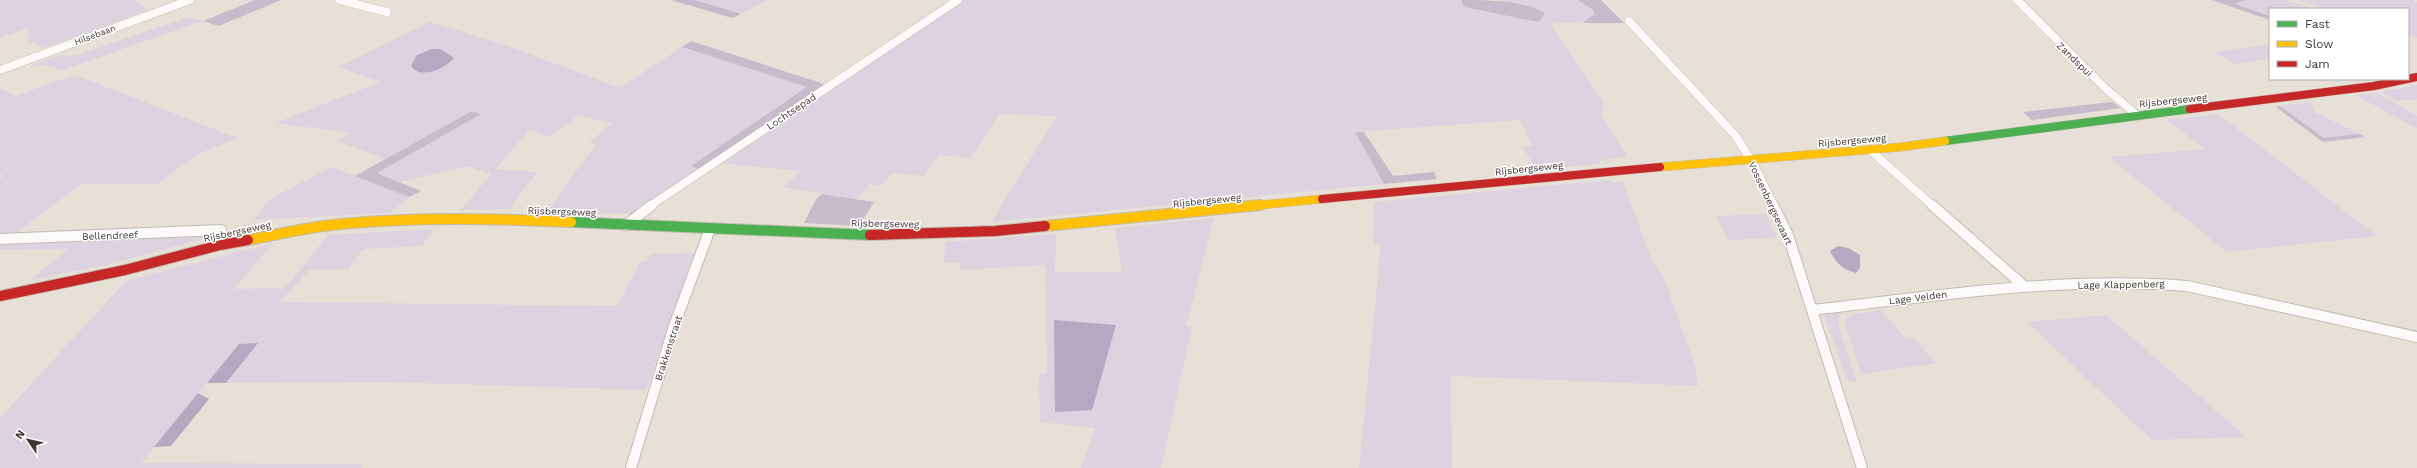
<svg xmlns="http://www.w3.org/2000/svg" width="2417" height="468" font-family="'Work Sans',sans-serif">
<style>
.green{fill:#ddd2df;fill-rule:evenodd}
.forest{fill:#c7baca}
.water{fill:#b6a8c0}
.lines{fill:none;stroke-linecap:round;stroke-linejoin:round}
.street-far1-casing{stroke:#c0bbb3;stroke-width:9}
.street-casing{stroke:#c0bbb3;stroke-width:12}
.fast-far1-casing{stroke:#c0bbb3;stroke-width:9}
.fast-casing{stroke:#c0bbb3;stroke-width:12}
.slow-far1-casing{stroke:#c0bbb3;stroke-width:9}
.slow-casing{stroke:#c0bbb3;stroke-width:12}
.jam-far1-casing{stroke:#c0bbb3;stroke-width:9}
.jam-casing{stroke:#c0bbb3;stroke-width:12}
.street-far1{stroke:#fbfaf9;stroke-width:8}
.street{stroke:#fbfaf9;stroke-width:10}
.fast-far1{stroke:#4caf50;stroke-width:8}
.fast{stroke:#4caf50;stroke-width:10}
.slow-far1{stroke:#ffc107;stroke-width:8}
.slow{stroke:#ffc107;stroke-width:10}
.jam-far1{stroke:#c62828;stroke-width:8}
.jam{stroke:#c62828;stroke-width:10}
.labels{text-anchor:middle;stroke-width:3;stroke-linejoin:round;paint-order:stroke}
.far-street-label{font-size:9px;fill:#3d3831;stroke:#fff}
.street-label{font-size:10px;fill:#3d3831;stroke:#fff}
</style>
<rect width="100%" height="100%" fill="#e7e0d6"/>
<path class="green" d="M0 0H134L147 10 44 48 30 42 27 36 29 28 0 38Z
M695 0H766L741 14Z
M962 0H1461L1464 7 1495 14H1545L1530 7 1496 0H1578L1593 10 1595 14C1582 27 1566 21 1550 24L1604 103 1601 115 1627 156 1601 160 1599 164 1537 169 1522 147 1533 146 1526 135V130L1519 120 1355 132 1384 184 991 222 1057 116 999 114 971 158 939 155 924 176 892 173 881 186 870 184 857 199 783 187 801 171 719 163Z
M2246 0H2285L2314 9H2270V16L2234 4Z
M2297 0H2412L2417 3V38L2408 35V9H2325Z
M190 17 202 21 63 70 45 65 29 66 60 55 69 56 80 54Z
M430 22 508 46 620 88 682 47 808 87 692 165 699 169 632 214 548 210 596 144 589 142 612 124 579 115 550 137 529 130 495 169 537 172 509 209 461 210 491 174 467 166 401 182 377 173 480 114 472 111 386 159 337 141 352 133 275 123 381 82 339 67ZM440 49 451 62 439 69 424 73 426 51Z
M2270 44V58L2234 64 2214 52Z
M75 75 237 138 196 155 157 184H81L17 232 136 227 132 232 0 236V178L4 176 0 174V88L15 96Z
M2417 85V99L2397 101 2381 92Z
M2377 93 2417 116V128L2355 95Z
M2311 102 2314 112 2359 134 2324 138 2280 106Z
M2218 114 2377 236 2227 252 2109 157 2205 149 2167 120Z
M332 167 409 197 390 213 253 220 270 199Z
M1608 180 1610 182H1623L1652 261 1663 276 1695 366 1698 386 1454 376 1451 377V380L1452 468H1359L1381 245 1373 244 1374 202Z
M1766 214 1777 238 1728 240 1716 216Z
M1214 218 1186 326 1192 327 1161 468H1081L1095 428 1040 422 1039 373H1047L1045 265 961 270 960 263H943L946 242 1056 234 1055 272H1122L1115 228Z
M434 229 422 246 363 249 348 269 309 270 280 302 617 306 640 262 646 261 652 254 694 253 646 390 385 382 226 383 257 343 239 344 141 463 363 464 361 468H0V418L126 281 273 243 234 289 285 288 328 235Z
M220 234 106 265 30 280 69 249 0 250V245Z
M1880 310 1906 338H1914L1936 363 1861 374 1844 321 1853 314Z
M1842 312 1839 315 1838 324 1857 383 1846 379 1824 314Z
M2106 315 2246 437 2152 440 2027 322Z"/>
<path class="forest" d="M255 0H281L219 26 203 21Z
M671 0H695L741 14 732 18Z
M1461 0C1487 0 1521 0 1545 13L1539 22 1464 7Z
M1578 0H1601L1624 23H1582L1595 14 1593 10Z
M2212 0H2246L2235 4 2270 16V20Z
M691 41 827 85 699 169 691 166 807 87 682 47Z
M2112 102 2121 108 2032 120 2023 112Z
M2280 106 2324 138 2359 134 2365 137 2323 142 2276 107Z
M472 111 481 114 377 173 421 191 409 197 355 176Z
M1364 132 1393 176 1434 172 1437 179 1384 184 1355 132Z
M822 194 874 202 859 226 804 223 816 199Z"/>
<path class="water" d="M432 49H440L454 58C445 69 421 80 411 66L417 55Z
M1838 246 1848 248 1860 255V268L1856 273C1842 269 1837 264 1830 251Z
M1054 320 1116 325 1092 410 1055 412Z
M258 343 226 383H207L239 344Z
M198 393 209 399 171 446 154 447Z"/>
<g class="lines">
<defs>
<path id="street-far1" d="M340 0 387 12
M2017 0 2106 89 2137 115
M1629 21 1735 135 1753 163 1774 206
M0 70 190 0
M1870 150 1933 206
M650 206 958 0"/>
<path id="street" d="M1773 205 1788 235 1862 468
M1932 205 2024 286
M626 225 652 205
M0 239 221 230
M1812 310C1936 296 2062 276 2187 286L2417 337
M631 468 674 326 710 229"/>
<path id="fast-far1" d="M1945 141 2190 109"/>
<path id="fast" d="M571 222 870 235"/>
<path id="slow-far1" d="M1660 167 1901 147 1945 141
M1250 206 1322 199"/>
<path id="slow" d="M1045 226 1260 205
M248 240C276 235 303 228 332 225 411 217 491 218 571 222"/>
<path id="jam-far1" d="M2190 109 2374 86 2417 77
M1322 199 1660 167"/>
<path id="jam" d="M870 235 995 231 1045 226
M0 296 125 270 220 245 248 240"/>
</defs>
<use href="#street-far1" class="street-far1-casing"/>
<use href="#street" class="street-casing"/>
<use href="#fast-far1" class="fast-far1-casing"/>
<use href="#fast" class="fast-casing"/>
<use href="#slow-far1" class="slow-far1-casing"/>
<use href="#slow" class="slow-casing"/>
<use href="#jam-far1" class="jam-far1-casing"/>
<use href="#jam" class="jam-casing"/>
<use href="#street-far1" class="street-far1"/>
<use href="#street" class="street"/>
<use href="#fast-far1" class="fast-far1"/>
<use href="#fast" class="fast"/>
<use href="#slow-far1" class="slow-far1"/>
<use href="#slow" class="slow"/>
<use href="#jam-far1" class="jam-far1"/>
<use href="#jam" class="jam"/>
</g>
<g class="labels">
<g class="far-street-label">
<text transform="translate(95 35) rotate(-20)" y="3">Hilsebaan</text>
</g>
<g class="street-label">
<text transform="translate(2075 59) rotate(44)" y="4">Zandspui</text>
<text transform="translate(2173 100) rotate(-6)" y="4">Rijsbergseweg</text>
<text transform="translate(791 111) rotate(-34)" y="4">Lochtsepad</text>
<text transform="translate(1852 140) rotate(-5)" y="4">Rijsbergseweg</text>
<text transform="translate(1529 168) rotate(-6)" y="4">Rijsbergseweg</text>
<text transform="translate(1207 200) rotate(-6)" y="4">Rijsbergseweg</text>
<text transform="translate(1771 203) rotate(65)" y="4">Vossenbergsevaart</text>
<text transform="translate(562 211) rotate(2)" y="4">Rijsbergseweg</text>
<text transform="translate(885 223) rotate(1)" y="4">Rijsbergseweg</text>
<text transform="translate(237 231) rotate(-12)" y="4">Rijsbergseweg</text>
<text transform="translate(110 235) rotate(-2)" y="4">Bellendreef</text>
<text transform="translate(2121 284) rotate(-1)" y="4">Lage Klappenberg</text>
<text transform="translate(1918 297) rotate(-7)" y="4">Lage Velden</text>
<text transform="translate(668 348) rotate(-72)" y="4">Brakkenstraat</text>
</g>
</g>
<rect x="2269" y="8" width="140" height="72" fill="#ffffff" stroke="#b1afad"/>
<rect x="2277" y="21" width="20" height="6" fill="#4caf50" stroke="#b1afad"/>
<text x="2305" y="28" font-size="12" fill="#3d3831">Fast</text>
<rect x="2277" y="41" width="20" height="6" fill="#ffc107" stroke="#b1afad"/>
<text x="2305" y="48" font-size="12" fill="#3d3831">Slow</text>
<rect x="2277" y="61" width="20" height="6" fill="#c62828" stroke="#b1afad"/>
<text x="2305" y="68" font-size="12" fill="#3d3831">Jam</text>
<g transform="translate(28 440) rotate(304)" stroke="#ffffff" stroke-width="3" paint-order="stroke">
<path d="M0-3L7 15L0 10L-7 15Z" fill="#3d3831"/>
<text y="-6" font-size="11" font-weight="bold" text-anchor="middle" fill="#3d3831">N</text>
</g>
</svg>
